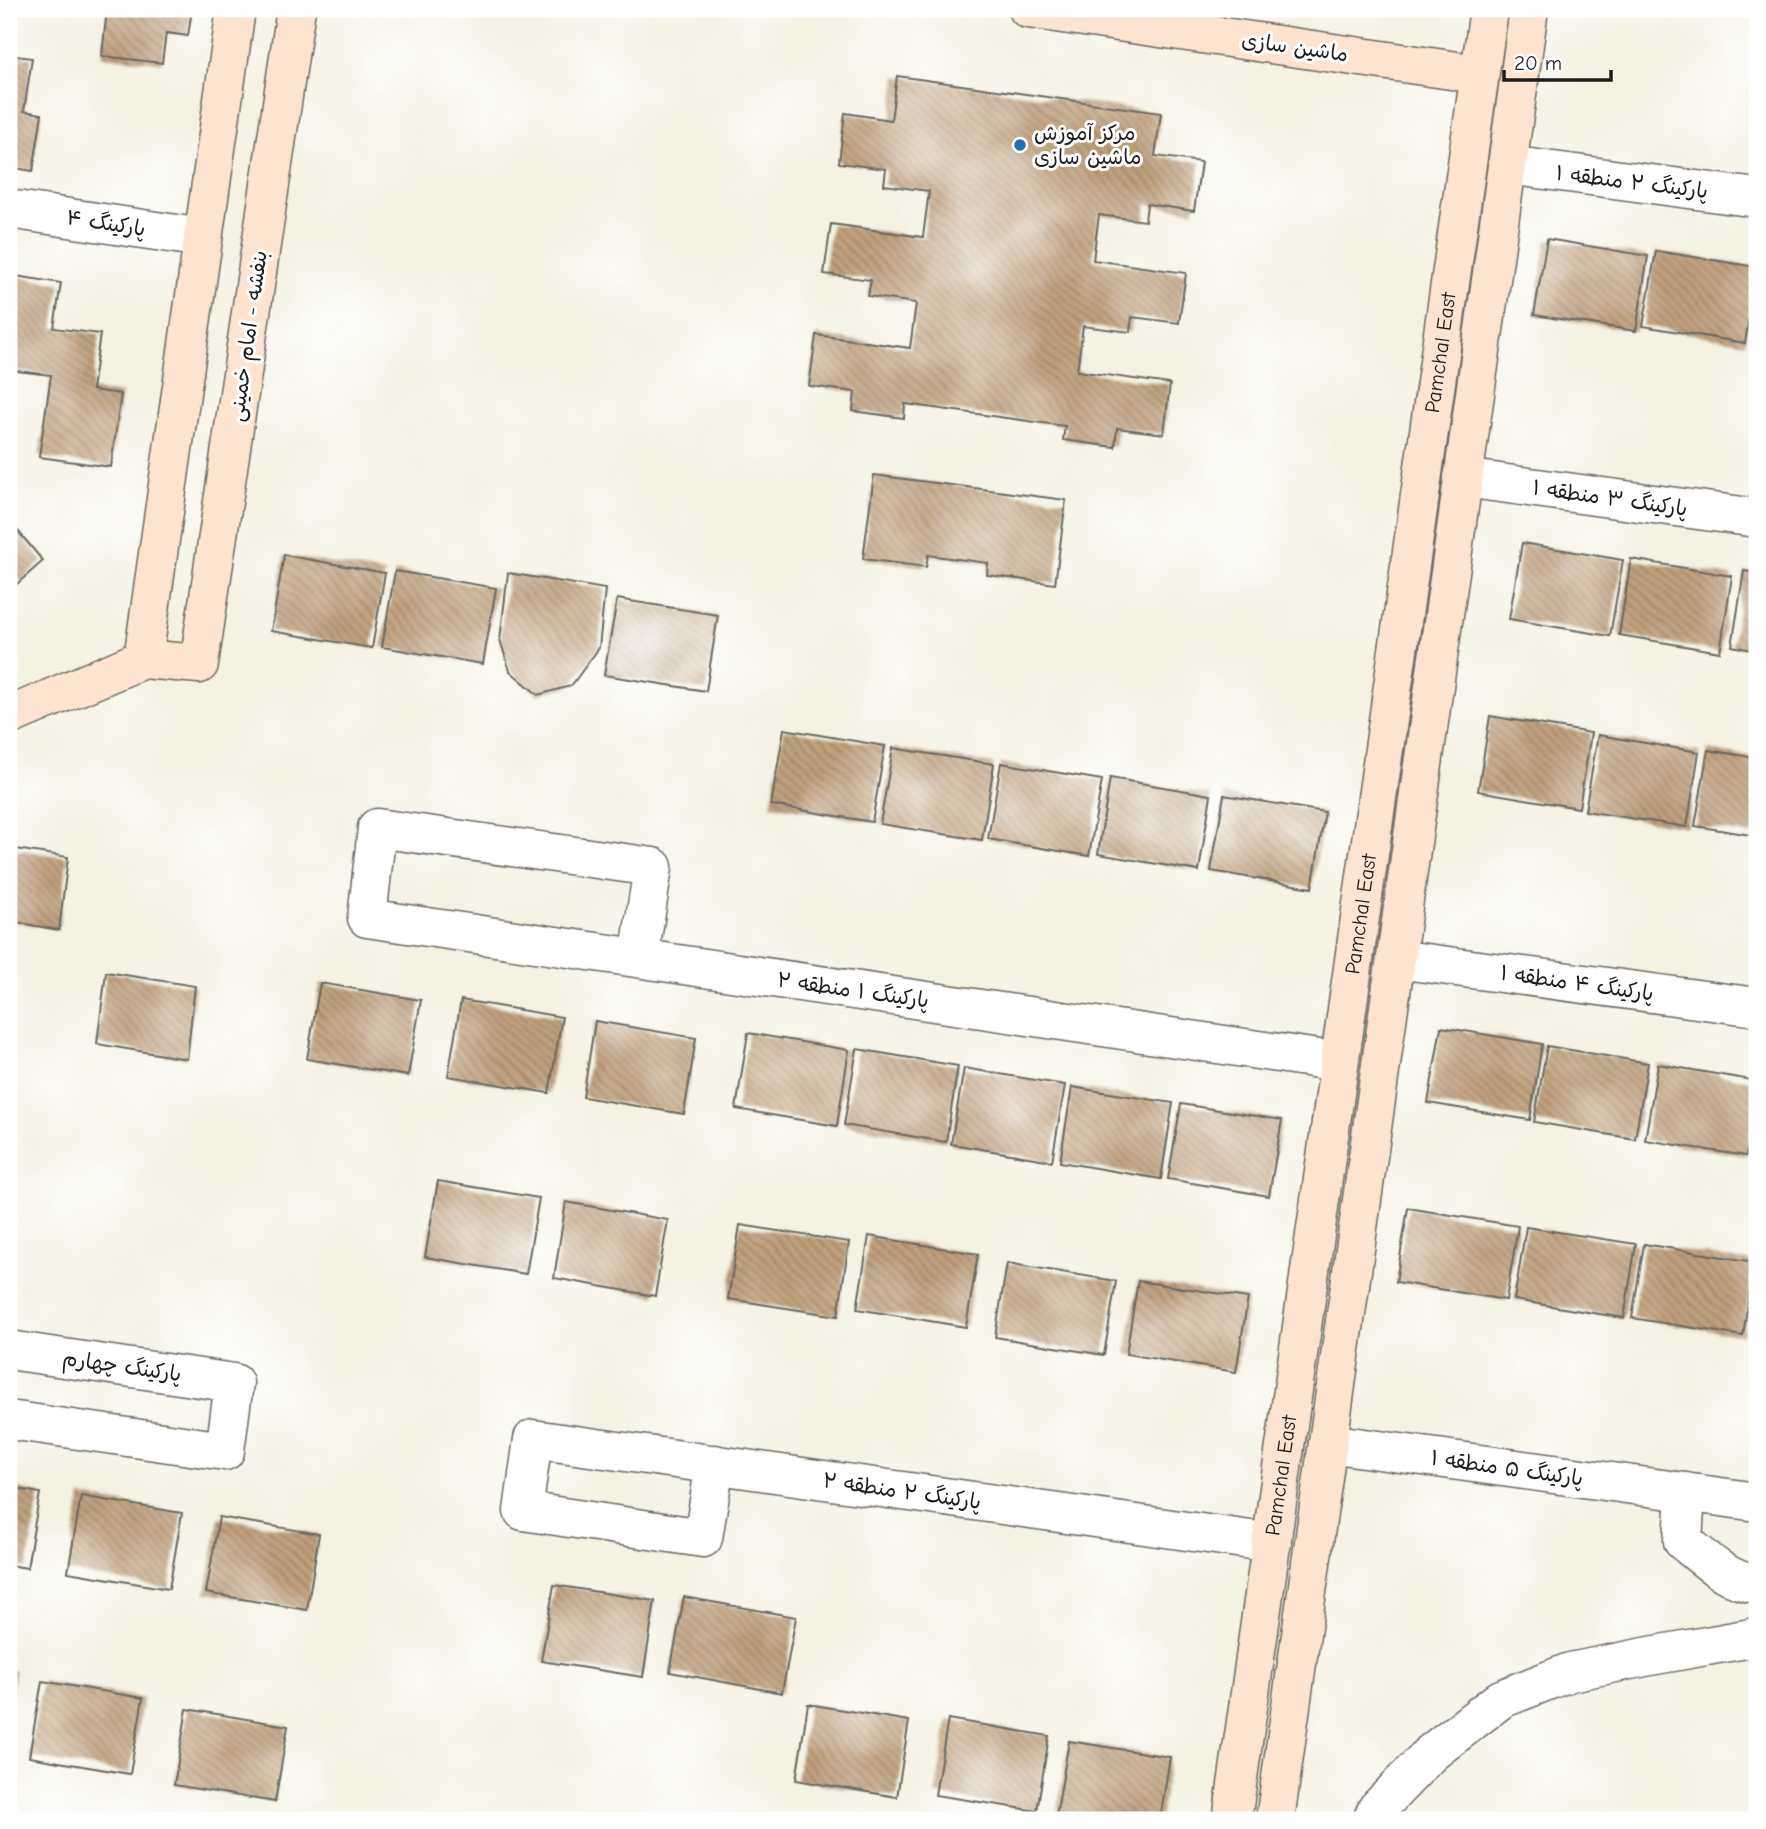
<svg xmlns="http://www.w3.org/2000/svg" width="1766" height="1829" font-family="'Comic Neue','Playpen Sans Arabic',sans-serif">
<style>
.building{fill:url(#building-back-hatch)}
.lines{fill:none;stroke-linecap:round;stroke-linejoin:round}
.street-casing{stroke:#686762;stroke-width:41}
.secondary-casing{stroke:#686762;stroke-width:41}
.street{stroke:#fff;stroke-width:38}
.secondary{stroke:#fde4d0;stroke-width:38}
.poi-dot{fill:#1f6fb2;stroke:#fff;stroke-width:2.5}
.labels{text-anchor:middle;stroke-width:6;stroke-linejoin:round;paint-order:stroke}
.street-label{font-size:21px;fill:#1c1c1c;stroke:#fff}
.poi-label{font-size:21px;fill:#1c1c1c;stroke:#fff;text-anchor:start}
</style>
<defs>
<pattern id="building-back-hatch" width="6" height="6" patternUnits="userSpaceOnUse" patternTransform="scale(1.75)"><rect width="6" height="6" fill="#bfa17d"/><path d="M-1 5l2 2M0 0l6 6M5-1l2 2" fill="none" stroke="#9a8266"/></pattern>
</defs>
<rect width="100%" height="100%" fill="#fff"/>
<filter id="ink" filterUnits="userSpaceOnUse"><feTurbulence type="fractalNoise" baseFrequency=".0143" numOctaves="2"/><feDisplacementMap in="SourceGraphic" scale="14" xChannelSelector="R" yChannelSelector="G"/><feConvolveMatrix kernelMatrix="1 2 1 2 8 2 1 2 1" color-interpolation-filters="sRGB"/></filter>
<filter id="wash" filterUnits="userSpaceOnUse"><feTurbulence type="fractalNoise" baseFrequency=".00686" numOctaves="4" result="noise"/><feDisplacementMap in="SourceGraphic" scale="28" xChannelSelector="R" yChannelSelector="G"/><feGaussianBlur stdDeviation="1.57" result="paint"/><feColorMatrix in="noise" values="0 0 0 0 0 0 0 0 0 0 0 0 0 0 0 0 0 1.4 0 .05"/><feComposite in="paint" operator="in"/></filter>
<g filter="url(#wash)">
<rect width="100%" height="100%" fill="#f4f2e3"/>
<g id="blocks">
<path class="building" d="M107 9H192L188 36 166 33 162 63 102 56Z
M9 55 32 58 24 111 42 114 33 171 9 167Z
M897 76 1161 113 1155 156 1201 162 1194 211 1147 204 1145 221 1099 215 1093 260 1186 273 1179 323 1132 317 1130 332 1083 326 1077 371 1170 384 1164 434 1117 428 1115 447 1063 440 1065 426 905 404 904 418 853 411 855 392 809 386 816 335 910 348 916 303 868 296 871 280 824 274 831 224 923 237 929 191 884 185 886 169 839 163 845 113 891 120Z
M1547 239 1648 256 1636 331 1534 315Z
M1656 251 1757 267 1745 343 1643 326Z
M9 275 61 283 54 328 100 334 92 390 121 394 111 467 39 457 51 375 9 370Z
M874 475 1066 500 1055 584 987 575 988 563 928 555 926 567 863 559Z
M18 531 43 561 9 591V539Z
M1522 543 1623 560 1610 636 1509 619Z
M284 555 385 573 372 648 271 631Z
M1631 559 1732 576 1720 652 1619 635Z
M395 571 496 588 483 664 382 647Z
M1744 571 1757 573V651L1732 646Z
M508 573 605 589 599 648 571 686 538 695 510 671 500 640Z
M617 599 718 615 706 691 604 675Z
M1490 716 1591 733 1579 808 1478 791Z
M784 729 885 746 872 822 771 805Z
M1598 735 1699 752 1687 827 1585 811Z
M893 748 994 764 982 840 880 824Z
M1708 750 1757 758V836L1695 826Z
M1001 763 1102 780 1089 856 988 839Z
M1110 778 1211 795 1199 871 1098 854Z
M1224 795 1325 812 1312 888 1211 871Z
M9 848 68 857 59 930 9 921Z
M106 972 195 986 187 1059 97 1044Z
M320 983 421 1000 408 1076 307 1059Z
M461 1000 562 1017 549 1093 448 1076Z
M595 1021 696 1038 684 1114 583 1097Z
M1441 1027 1542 1044 1530 1120 1428 1103Z
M748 1033 849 1050 837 1126 736 1109Z
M1547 1046 1648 1063 1635 1139 1534 1122Z
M857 1049 958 1066 946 1142 844 1125Z
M1658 1064 1757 1081V1090L1746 1156 1645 1140Z
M964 1068 1065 1085 1052 1161 951 1144Z
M1072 1087 1173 1103 1161 1179 1060 1162Z
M1181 1104 1282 1120 1269 1196 1168 1179Z
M438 1181 539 1198 526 1274 425 1257Z
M566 1202 668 1220 655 1296 554 1278Z
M1408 1208 1518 1226 1506 1300 1396 1282Z
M740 1225 849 1242 838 1316 728 1299Z
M1526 1227 1636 1244 1624 1318 1514 1300Z
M869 1236 978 1254 966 1327 857 1309Z
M1644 1244 1754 1262 1743 1336 1632 1318Z
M1007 1263 1116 1281 1104 1355 995 1337Z
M1138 1281 1248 1298 1236 1372 1126 1354Z
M9 1487 40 1493 27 1568 9 1565Z
M81 1496 182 1513 169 1589 68 1572Z
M219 1517 319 1534 307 1610 206 1593Z
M554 1585 655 1601 643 1677 541 1661Z
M684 1597 796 1617 782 1693 670 1672Z
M9 1670 15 1671 10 1701H9Z
M42 1681 143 1698 130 1774 29 1757Z
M808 1704 909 1721 897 1797 796 1780Z
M187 1709 288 1726 275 1802 174 1785Z
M948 1719 1049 1736 1037 1811 935 1795Z
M1069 1741 1170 1757 1160 1820H1079L1056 1817Z"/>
</g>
</g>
<g filter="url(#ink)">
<use href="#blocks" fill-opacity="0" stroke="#686762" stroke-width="2"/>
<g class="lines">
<defs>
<path id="street" d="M1507 165 1757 198
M9 209 203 238
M1463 478 1757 518
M639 958 653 867 377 828 367 918 1339 1062
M1396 959 1757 1007
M9 1350 234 1383 225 1451 9 1420
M1328 1443 1757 1502
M715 1464 703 1538 523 1511 533 1439 1272 1543
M1686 1492 1683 1541C1705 1559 1729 1582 1757 1584
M1372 1820 1377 1809 1431 1753 1501 1699 1570 1672 1650 1656 1757 1637"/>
<g id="secondary">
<path d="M1028 9 1479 74"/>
<path d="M143 659 236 9"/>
<path d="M9 716 143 659 199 664 296 9"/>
<path id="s1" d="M1232 1820 1489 9"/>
<path d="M1275 1820 1529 9"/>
</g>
</defs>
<use href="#street" class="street-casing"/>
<use href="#secondary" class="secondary-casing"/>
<use href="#street" class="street"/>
<use href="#secondary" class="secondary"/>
</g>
</g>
<circle class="poi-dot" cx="1020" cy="145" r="7"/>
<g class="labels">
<g class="street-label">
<text transform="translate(1295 47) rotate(8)" y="7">ماشین سازی</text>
<text transform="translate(1632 182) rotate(7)" y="7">پارکینگ ۲ منطقه ۱</text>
<text transform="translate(106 223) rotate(9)" y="7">پارکینگ ۴</text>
<text transform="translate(248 336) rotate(-82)" y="7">بنفشه - امام خمینی</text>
<text dy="7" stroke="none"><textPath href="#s1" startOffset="1482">Pamchal East</textPath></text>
<text transform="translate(1610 498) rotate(8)" y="7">پارکینگ ۳ منطقه ۱</text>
<text dy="7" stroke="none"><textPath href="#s1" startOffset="915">Pamchal East</textPath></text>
<text transform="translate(1577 983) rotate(8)" y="7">پارکینگ ۴ منطقه ۱</text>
<text transform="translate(853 990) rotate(8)" y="7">پارکینگ ۱ منطقه ۲</text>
<text transform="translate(122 1366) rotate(8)" y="7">پارکینگ چهارم</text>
<text transform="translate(1507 1468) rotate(8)" y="7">پارکینگ ۵ منطقه ۱</text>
<text dy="7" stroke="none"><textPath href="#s1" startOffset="348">Pamchal East</textPath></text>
<text transform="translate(902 1491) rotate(8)" y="7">پارکینگ ۲ منطقه ۲</text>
</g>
<g class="poi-label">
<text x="1034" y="140">مرکز آموزش<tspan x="1034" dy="24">ماشین سازی</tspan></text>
</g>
</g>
<rect width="1766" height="1829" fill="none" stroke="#fff" stroke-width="35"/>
<path d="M1504 70v10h107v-10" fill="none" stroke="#1c1c1c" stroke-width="3.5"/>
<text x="1514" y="70" font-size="21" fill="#1c1c1c" stroke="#ffffff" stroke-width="5" paint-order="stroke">20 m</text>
</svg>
